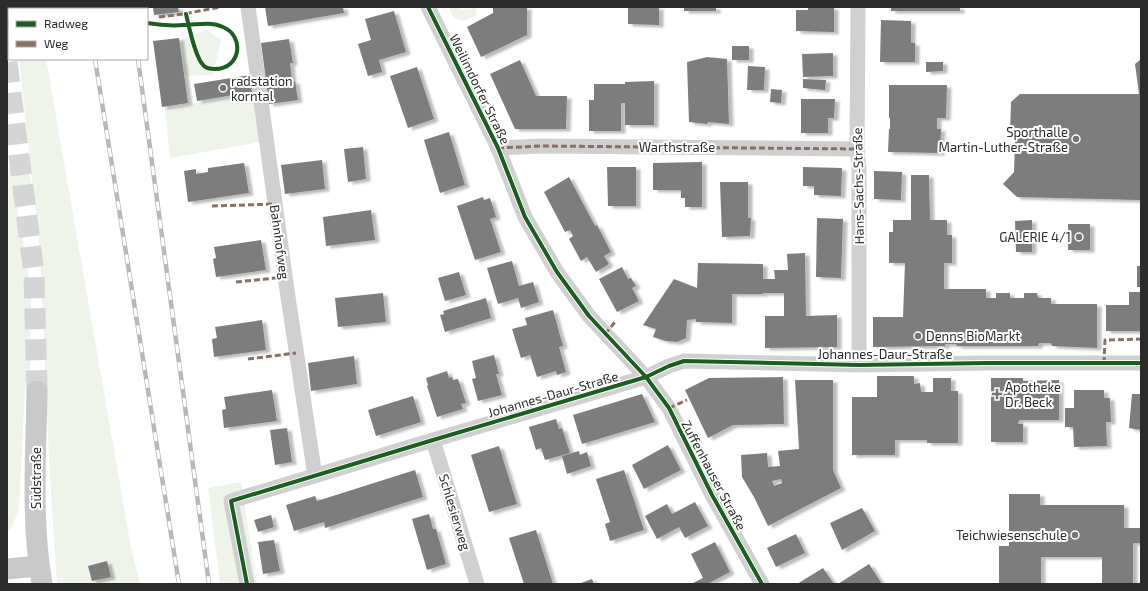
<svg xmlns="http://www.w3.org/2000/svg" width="1148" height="591" font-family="'Exo 2',sans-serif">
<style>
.green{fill:#eef4e9}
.building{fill:#7d7d7d;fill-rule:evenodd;filter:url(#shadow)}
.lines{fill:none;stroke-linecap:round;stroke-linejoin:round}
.secondary-tunnel{stroke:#d5d5d5;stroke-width:21;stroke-dasharray:21 10;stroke-linecap:butt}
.minor{stroke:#d0d0d0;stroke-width:15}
.secondary{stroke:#c9c9c9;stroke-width:21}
.rail-casing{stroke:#b8b8b8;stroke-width:4.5}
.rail{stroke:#fff;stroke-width:3;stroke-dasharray:9;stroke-linecap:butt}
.quiet{stroke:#8d6e63;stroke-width:3;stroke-dasharray:6 3;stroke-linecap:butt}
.cycleway-casing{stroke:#fff;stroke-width:6}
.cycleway{stroke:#1b5e20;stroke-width:4}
.poi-dot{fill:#757575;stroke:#fff;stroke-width:1.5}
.labels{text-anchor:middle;stroke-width:4;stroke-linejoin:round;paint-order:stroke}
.poi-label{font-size:13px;fill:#2b2b2b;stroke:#fff;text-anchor:start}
.street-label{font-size:13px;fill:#2b2b2b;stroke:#fff}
</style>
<defs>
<filter id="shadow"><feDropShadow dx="4.5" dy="2.5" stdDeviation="1" flood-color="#0004"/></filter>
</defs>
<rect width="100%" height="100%" fill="#fff"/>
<path class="green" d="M449 7H460L461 9 476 8V16L462 21 454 18Z
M206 29 221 40 213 75 185 76 181 40Z
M19 59H46L131 548 140 584H57L49 458 40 251Z
M257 93 271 140 170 158 165 109Z
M12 167C35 166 38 193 16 200L31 289 30 375 25 390 19 509 13 524 7 533V168Z
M241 482 257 584H220L208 488Z"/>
<path class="building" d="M153 7H178L179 12 154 15Z
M265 7H343L344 13 268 26Z
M493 7H527V35L481 57 467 27 493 13Z
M628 7H659V25L628 24Z
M684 7H716V11H684Z
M808 7H834V32L796 31V10H808Z
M891 7H960V11H891Z
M394 11 406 52 379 60 382 72 368 76 358 44 371 40 365 19Z
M881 20 911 21V43H915V62H880Z
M179 38 188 103 162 107 153 41Z
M289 39 293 63H290L292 82 295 81 298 100 269 104 261 43Z
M732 46H749V60H732Z
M833 53V76L803 77 802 54Z
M707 57 727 59 729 124 708 122 707 124 689 122 687 62Z
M1141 59V201L1139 200 1017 197 1003 184 1014 172 1015 142 1010 135 1011 102 1020 94H1139L1135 64Z
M520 60 536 96H567L566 129H515L490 74Z
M926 62H943V71L926 72Z
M748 66 765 67 764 90H747Z
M417 67 434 119 408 128 390 76Z
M250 75 252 92 197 101 194 84Z
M803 79 826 80 825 90 803 88Z
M654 81V125H625V103H621V131H589V100H594V84H625V82Z
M889 85H947L946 118H937V129H941L940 153 888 152 889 129H890V118H889Z
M771 89 782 90 781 103 770 102Z
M801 99H835L834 118H828V133H801Z
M449 132 465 185 440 193 424 140Z
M363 147 366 179 348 182 344 149Z
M322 160 325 189 285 194 281 165Z
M702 162V207H685V198H681V190H653V163Z
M244 163 249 193 188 202 184 171 196 169V174L208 172V168Z
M607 167H636V206H608Z
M803 167 842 168 841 196 814 195V186H803Z
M874 171 902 172 901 200 874 199Z
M911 175H929L930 220H947V235H952V263H944V289H986V298H996V293H1010V298H1024V293H1037L1038 298H1051V304H1097V348L1052 346 1051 343H1039L1038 346H957L956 344H945V346L873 347V317H903L905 263H889V232H893V220H911Z
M569 177 595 226 597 225 611 252 604 256 609 264 596 272 587 257 581 261 569 239 573 236 570 230 565 232 544 192Z
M720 182H748V218H751L750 236 722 237Z
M483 197 484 200 490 198 496 217 490 219 501 252 475 260 457 206Z
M371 210 375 240 326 246 323 217Z
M817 218 843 219 841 278 816 277Z
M1032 220V252H1016L1015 221Z
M1068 224H1090V250H1068Z
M261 240 266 270 216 277 213 259 216 258 214 247Z
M805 253 806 316 837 315V347L765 348V316H784V293H763V294H732V323L696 322V319L687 320 686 338 677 342 666 341 653 337 656 329 643 325 674 279 697 288 698 263 763 264V279H775L774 270H788L787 254Z
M512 261 519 286 533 282 539 302 521 308 518 298 498 304 487 268Z
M1137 266H1141V287H1137Z
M622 267 628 279 631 278 636 286 632 288 639 301 617 312 599 279Z
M459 272 466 295 445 301 438 278Z
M1129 292H1141V331H1106V305H1129Z
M383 293 386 322 338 327 335 298Z
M486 298 491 318 445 332 440 315 444 314 443 311Z
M553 310 563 346 559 347 566 372 557 375 556 371 537 377 530 355 521 358 512 329 527 325 525 318Z
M262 320 266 350 214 357 212 339 217 338 215 327Z
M494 355 499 374H496L502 395 478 401 472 379 476 378 472 361Z
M354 356 357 384 311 391 308 363Z
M447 371 449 378 452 377 453 380 458 379 466 403 461 404 463 409 437 417 427 386 428 385 426 378Z
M877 376H914V384L920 383 921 392H933V378H951V391H958V443H927V440H895V455H852V397H877Z
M783 377 784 424 733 425 708 438 685 390 709 378Z
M991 378H1023V381L1059 380V420H1019L1018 424H1023V442H991Z
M795 380H833V470L841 488 768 526 754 497 742 477 741 455 767 453 768 467 780 466 778 451 799 449ZM781 479 782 483 774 486 772 481Z
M272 390 277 421 224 428 222 410 226 409 224 397Z
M1074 390H1104V398H1110L1111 422H1106L1107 446 1074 447 1073 427H1065V408H1074Z
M642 394 655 422 582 444 573 415Z
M1132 394H1141V430L1129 428Z
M413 396 421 422 376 436 368 410Z
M556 419 559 429 562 428 570 453 545 460 541 448 536 450 529 427Z
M287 428 292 462 275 465 270 430Z
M668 445 681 470 644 489 632 465Z
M499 446 517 504 489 512 471 455Z
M579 451 580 455 587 452 591 466 567 474 562 456Z
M415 470 423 497 325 528 324 522 294 531 286 505 315 496 317 501Z
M624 470 644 530 610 541 605 524 610 522 596 479Z
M1009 494H1040V505H1124V528H1141V543H1133V584H1102V557H1041V584H999V546H1009Z
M695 502 708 526 685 538 679 527 657 539 645 516 667 504 672 514Z
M862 508 875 531 842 550 830 523Z
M429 514 433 529H436L446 564 427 570 412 519Z
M271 515 274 527 258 532 254 520Z
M536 530 553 584H524L509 538Z
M796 534 805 553 776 567 767 548Z
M274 540 280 571 263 574 258 542Z
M715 542 730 572 707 584H691L703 578 691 554Z
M107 561 111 577 92 581 88 566Z
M869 564 882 584H838Z
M823 568 834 584H797Z
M592 579 594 584H578Z"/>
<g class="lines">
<path class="secondary-tunnel" d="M7 62 34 274 37 391"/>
<path class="minor" d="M248 7 287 290 315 476
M428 7 498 148 525 217 557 272 589 316 646 377 669 408 712 495 762 584
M858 7 857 149 859 168V365
M498 148 542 146 857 149
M433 440 477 584
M247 584 231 501 433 440 646 377 669 366 684 361 859 365 988 363H1141"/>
<path class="secondary" d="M37 391C36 455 31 521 42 584
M7 569 38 566"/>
<defs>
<path id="rail" d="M86 7 87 9
M131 7V9
M95 59 179 584
M138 59 209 584"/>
</defs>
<use href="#rail" class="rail-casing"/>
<use href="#rail" class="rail"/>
<path class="quiet" d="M159 17 183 14 221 7
M498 148 542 146 857 149
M212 206 275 204
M236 282 285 277
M605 334 615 322
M248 359 296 353
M1104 363 1105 340 1141 339
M669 408 687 400"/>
<defs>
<path id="cycleway" d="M428 7 498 148 525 217 557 272 589 316 646 377 669 408 712 495 762 584
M147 23C159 25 172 26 184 25 197 25 211 21 223 27 245 36 241 69 215 69 212 69 207 69 204 66 195 58 189 26 186 14
M247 584 231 501 433 440 646 377 669 366 684 361 859 365 988 363H1141"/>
</defs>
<use href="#cycleway" class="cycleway-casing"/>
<use href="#cycleway" class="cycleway"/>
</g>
<g class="poi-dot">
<circle cx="223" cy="88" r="4"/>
<circle cx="1076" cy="139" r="4"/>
<circle cx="1079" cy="237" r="4"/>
<circle cx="918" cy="336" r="4"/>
<path d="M995 388h4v4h4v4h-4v4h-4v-4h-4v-4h4z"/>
<circle cx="1075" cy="535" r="4"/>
</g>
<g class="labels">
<g class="poi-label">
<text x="231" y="86">radstation<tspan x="231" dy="15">korntal</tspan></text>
<text x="1068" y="137" text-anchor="end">Sporthalle<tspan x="1068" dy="15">Martin-Luther-Straße</tspan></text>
<text x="1071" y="242" text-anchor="end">GALERIE 4/1</text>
<text x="926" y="341">Denns BioMarkt</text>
<text x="1005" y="392">Apotheke<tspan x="1005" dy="15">Dr. Beck</tspan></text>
<text x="1067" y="540" text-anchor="end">Teichwiesenschule</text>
</g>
<g class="street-label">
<text transform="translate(480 89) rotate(64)" y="5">Weilimdorfer Straße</text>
<text x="677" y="152">Warthstraße</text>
<text transform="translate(858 186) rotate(-91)" y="5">Hans-Sachs-Straße</text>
<text transform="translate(280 242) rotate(82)" y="5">Bahnhofweg</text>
<text x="885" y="359">Johannes-Daur-Straße</text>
<text transform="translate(553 394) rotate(-16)" y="5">Johannes-Daur-Straße</text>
<text transform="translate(714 475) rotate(62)" y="5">Zuffenhauser Straße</text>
<text transform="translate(36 478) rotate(-90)" y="5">Südstraße</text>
<text transform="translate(455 512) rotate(73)" y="5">Schlesierweg</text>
</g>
</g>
<rect width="1148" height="591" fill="none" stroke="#2b2b2b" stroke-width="16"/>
<rect x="8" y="8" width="140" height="52" fill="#ffffff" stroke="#aaaaaa"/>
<rect x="16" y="21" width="20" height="6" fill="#1b5e20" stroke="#aaaaaa"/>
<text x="44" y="28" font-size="12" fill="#2b2b2b">Radweg</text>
<rect x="16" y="41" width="20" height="6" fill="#8d6e63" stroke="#aaaaaa"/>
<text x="44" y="48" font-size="12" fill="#2b2b2b">Weg</text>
</svg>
